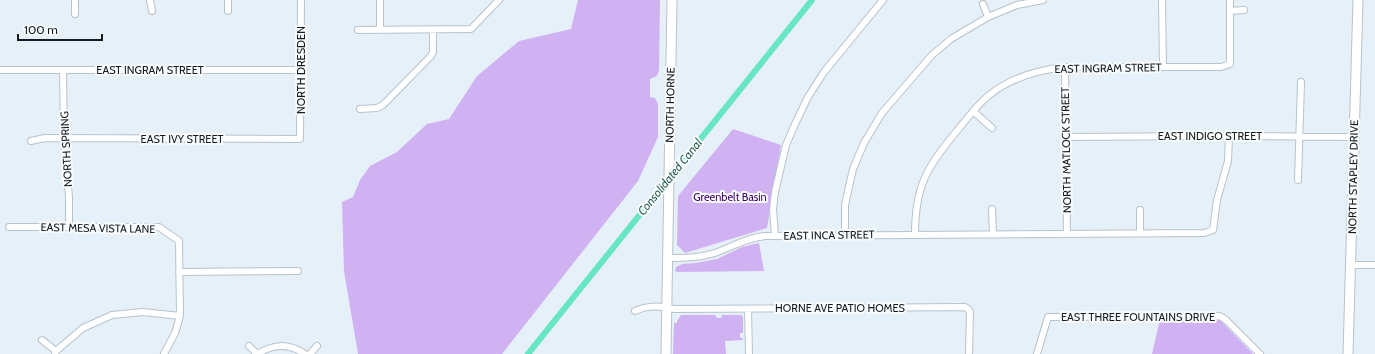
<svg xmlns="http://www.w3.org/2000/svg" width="1375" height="354" font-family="Cabin,sans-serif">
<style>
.green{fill:#d0b2f3}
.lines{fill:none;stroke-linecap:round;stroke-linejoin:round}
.canal{stroke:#68e6c3;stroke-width:6}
.street-casing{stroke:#b8c3cb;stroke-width:8}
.secondary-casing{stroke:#b8c3cb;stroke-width:11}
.street{stroke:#fff;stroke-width:6}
.secondary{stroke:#fff;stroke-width:9}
.labels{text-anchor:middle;stroke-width:4;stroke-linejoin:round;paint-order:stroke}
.street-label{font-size:11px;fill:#171b1e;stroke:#f9fcfd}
.park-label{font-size:11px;fill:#3f0066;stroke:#f9fcfd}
.water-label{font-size:12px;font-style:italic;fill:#2d6152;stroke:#f9fcfd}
</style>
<rect width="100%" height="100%" fill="#e5f0f8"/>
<path class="green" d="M578 0H660L659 70 657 76 650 79V97L655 98 658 104V137L638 181 502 354H358L344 271 342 202 353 197 360 180 370 166 397 152 427 124 449 119 477 76 519 41 571 29Z
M733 129 781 145 767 228 685 253 677 245 678 196Z
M759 243 764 271 678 272 675 271 676 267 682 264 696 263 717 259 742 247Z
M681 315H715L717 318H721L722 315H741L743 317V333H740V338H743V340L725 341 726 354H673L674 323H677V321Z
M1160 319H1219L1253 354H1152Z"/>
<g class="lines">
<path class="canal" d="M528 354 812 0"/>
<defs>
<path id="street" d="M150 0 152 11
M380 0V30
M1162 0 1163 67
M983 4 988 17
M228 11V0
M1230 11 1244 10
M75 14V0
M358 30 471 29 499 0
M1065 67 1067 234
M0 70H301
M63 70 64 139 69 197V227
M360 109 377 108 383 105 431 56 433 52V30
M973 111 992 128
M1066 137 1229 136 1354 137
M31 141 45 138 300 139 301 0
M1298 180 1301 82
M992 209 993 234
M1140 210V233
M9 227H159L179 241 180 316 175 333 164 354
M845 235V205L853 169 864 143 882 113 932 55 951 39 988 17 1017 5 1043 0
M915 235C915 187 926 168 956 132 966 120 976 106 988 96 1010 78 1037 70 1065 67H1221L1230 64V0
M775 236 773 209 775 192 786 145 796 122 808 97 824 72 883 0
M668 258C684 258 699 258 715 253 732 247 745 238 765 236L1204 233 1213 230 1217 200 1228 161 1229 136
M1351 265H1375
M179 272 298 271
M748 309 749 354
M635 311C648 305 660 306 674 309L965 307 968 309 970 312 969 354
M42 340 56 351
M249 346 257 354
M55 354 56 351 83 328 112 315 143 312 180 316
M257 354C274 344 288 343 305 354
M310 354 317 346
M1037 354 1048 317 1220 316 1227 321 1260 354"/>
<path id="secondary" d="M666 354 672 0
M1348 354 1358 0"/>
</defs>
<use href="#street" class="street-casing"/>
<use href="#secondary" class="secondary-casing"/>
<use href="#street" class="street"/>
<use href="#secondary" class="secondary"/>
</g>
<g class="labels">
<g class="street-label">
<text transform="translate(1108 68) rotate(-1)" y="4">EAST INGRAM STREET</text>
<text x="150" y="74">EAST INGRAM STREET</text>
<text transform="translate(301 70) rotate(-90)" y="4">NORTH DRESDEN</text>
<text transform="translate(670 105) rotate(-89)" y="4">NORTH HORNE</text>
<text x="1210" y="140">EAST INDIGO STREET</text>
<text x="182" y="143">EAST IVY STREET</text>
<text transform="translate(66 149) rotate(-93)" y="4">NORTH SPRING</text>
<text transform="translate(1066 150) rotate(-91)" y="4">NORTH MATLOCK STREET</text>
<text transform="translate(1353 177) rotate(-89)" y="4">NORTH STAPLEY DRIVE</text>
<text transform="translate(98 228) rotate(1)" y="4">EAST MESA VISTA LANE</text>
<text transform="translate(829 235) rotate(-1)" y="4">EAST INCA STREET</text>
<text x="840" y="312">HORNE AVE PATIO HOMES</text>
<text x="1138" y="321">EAST THREE FOUNTAINS DRIVE</text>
</g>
<g class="park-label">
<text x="730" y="201">Greenbelt Basin</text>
</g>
<g class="water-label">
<text transform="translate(670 177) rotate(-51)" y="4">Consolidated Canal</text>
</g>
</g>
<path d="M18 34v6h84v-6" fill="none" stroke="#171b1e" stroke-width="2"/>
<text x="24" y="34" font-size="12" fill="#171b1e" stroke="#f9fcfd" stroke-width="3" paint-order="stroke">100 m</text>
</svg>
